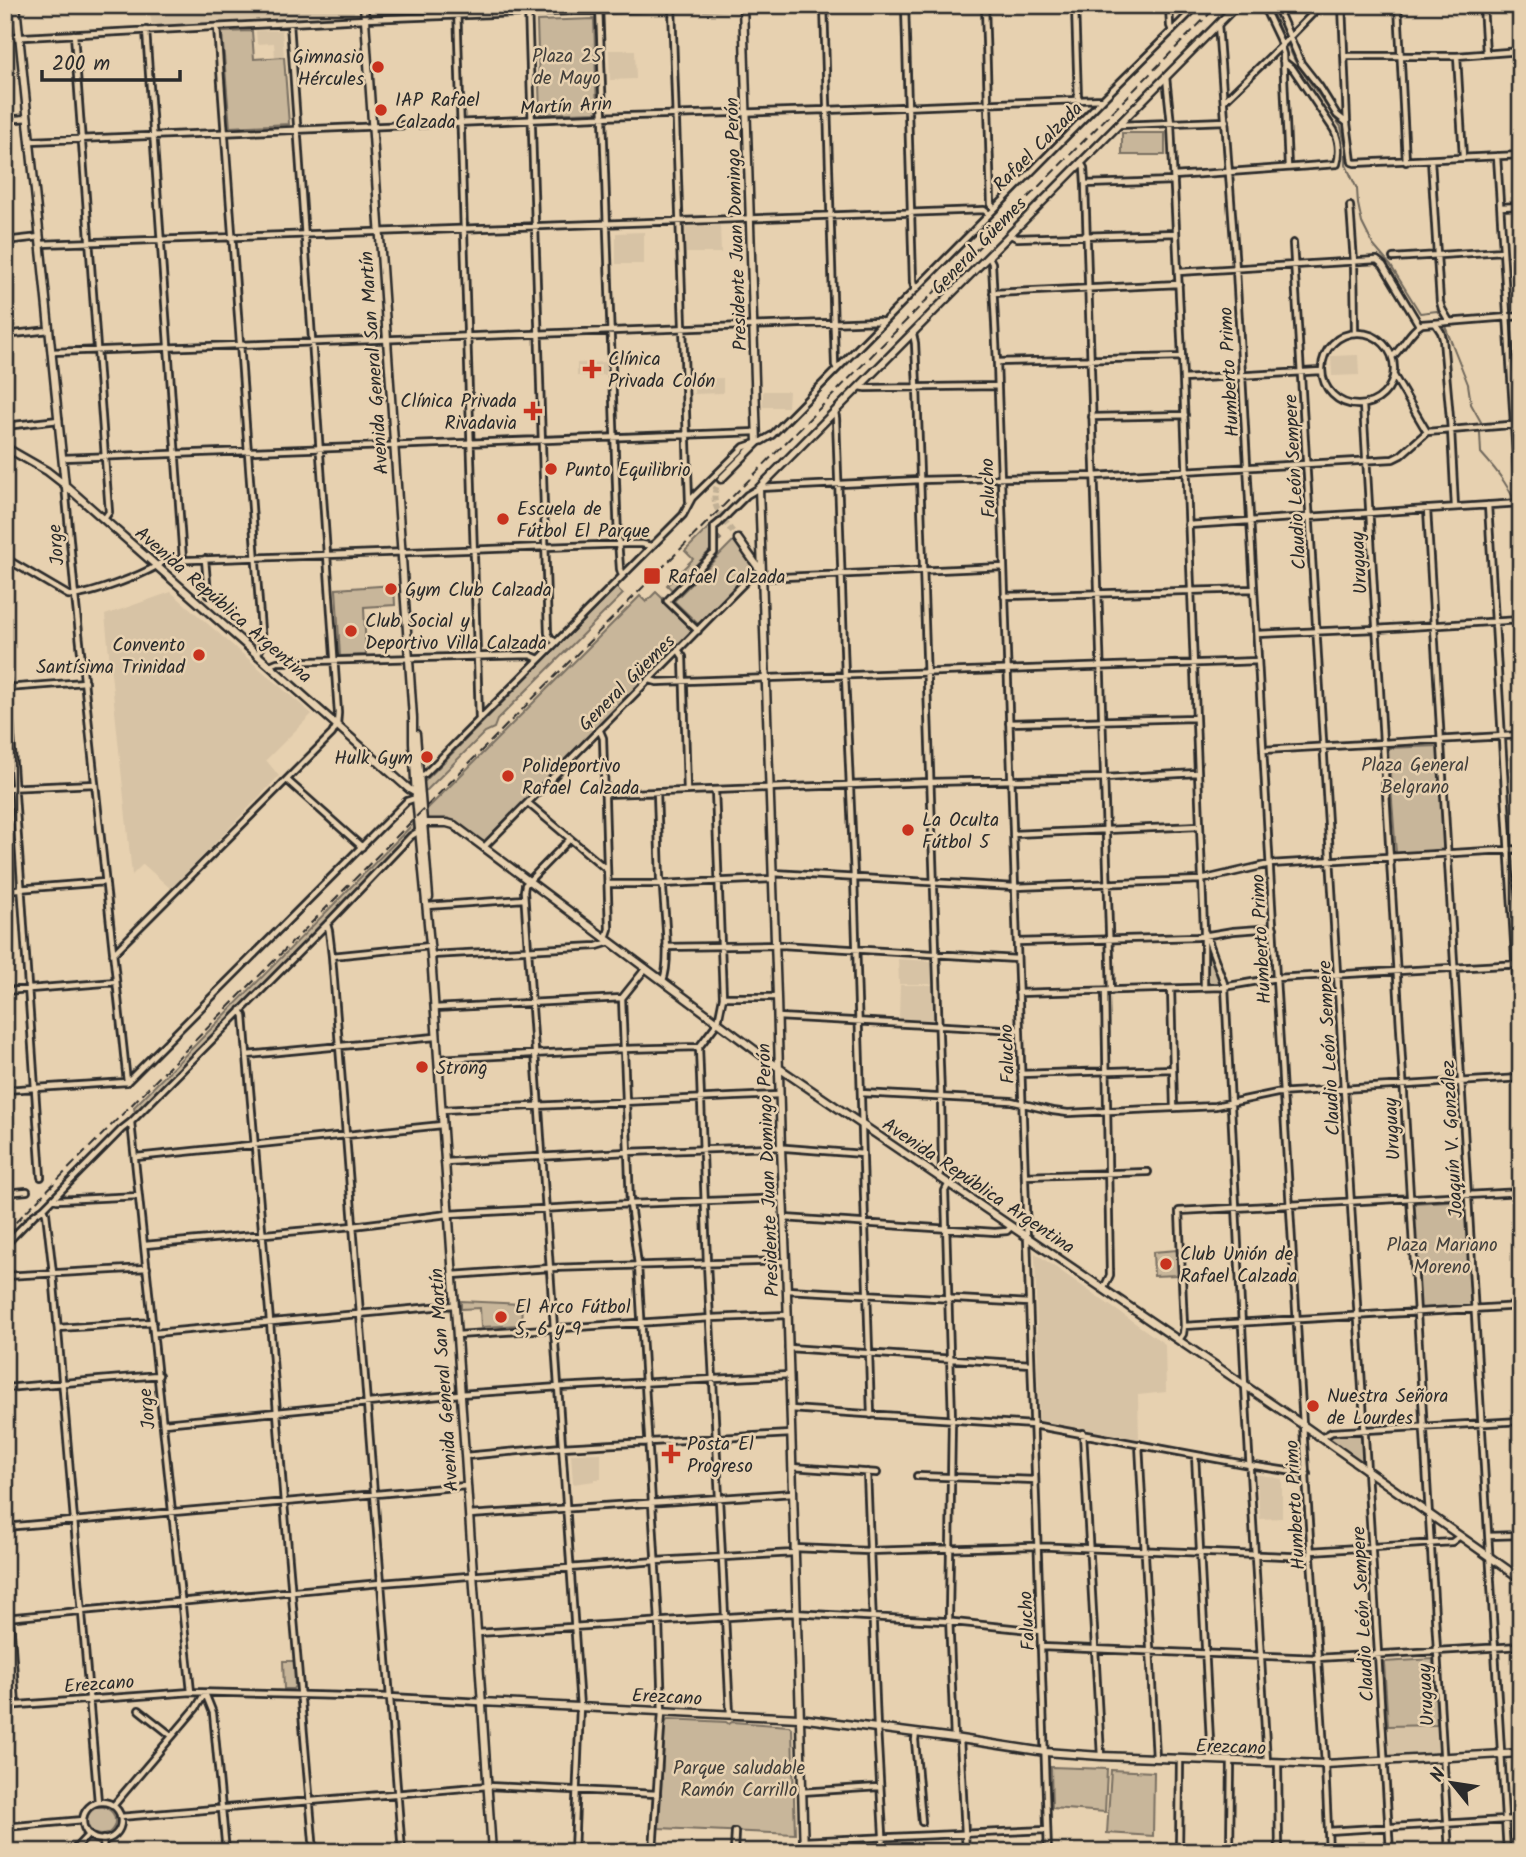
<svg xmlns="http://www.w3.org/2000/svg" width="1526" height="1857" font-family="Kalam,sans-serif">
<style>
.built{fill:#d7c3a5}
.green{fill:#c8b69a;stroke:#7a7062;stroke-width:2}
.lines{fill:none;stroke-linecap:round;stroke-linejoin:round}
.stream{stroke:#6f675b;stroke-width:2}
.secondary-tunnel{stroke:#c1b095;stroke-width:6;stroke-dasharray:6 3;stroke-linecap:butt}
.street-casing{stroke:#2b2b2b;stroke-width:10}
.secondary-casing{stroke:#2b2b2b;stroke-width:11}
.street{stroke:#e7d1b0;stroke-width:4.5}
.secondary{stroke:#e7d1b0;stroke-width:6}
.rail{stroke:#2b2b2b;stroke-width:2;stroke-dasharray:10 5;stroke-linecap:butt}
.street-bridge-casing{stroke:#2b2b2b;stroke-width:10;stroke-linecap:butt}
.street-bridge{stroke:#e7d1b0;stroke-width:4.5}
.poi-dot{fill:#c8321e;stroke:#e7d1b0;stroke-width:2.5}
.labels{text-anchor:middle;stroke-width:5;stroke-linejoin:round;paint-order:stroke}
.park-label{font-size:19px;fill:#43403c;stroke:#e7d1b0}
.poi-label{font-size:19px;fill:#2b2b2b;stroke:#e7d1b0;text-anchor:start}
.street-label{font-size:19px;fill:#2b2b2b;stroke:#e7d1b0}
</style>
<rect width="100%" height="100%" fill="#e7d1b0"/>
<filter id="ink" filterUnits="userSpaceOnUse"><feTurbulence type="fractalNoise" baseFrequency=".0143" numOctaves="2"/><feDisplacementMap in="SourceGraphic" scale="14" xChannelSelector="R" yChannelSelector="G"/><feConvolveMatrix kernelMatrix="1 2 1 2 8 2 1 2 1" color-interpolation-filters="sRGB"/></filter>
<g filter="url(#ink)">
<path class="built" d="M149 5H354V15L152 26Z
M282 30 284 57 275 58 274 43 257 44 256 31Z
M609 50H635L636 79 610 80Z
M720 225 721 253H686L685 227Z
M644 232V264H616V233Z
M1358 355 1359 375 1332 376 1331 356Z
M606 362V375L577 376V363Z
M723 378V393L694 394V379Z
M763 391H789L788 407H763Z
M171 592 312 714 266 760 279 776 171 889 143 864 132 875 105 615Z
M898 959 930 961 933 964 932 984H899Z
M900 985H933L934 1021 899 1019Z
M1035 1253 1165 1344 1166 1392 1138 1395 1139 1440 1039 1422Z
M601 1453V1479H595V1481L573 1484 571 1454Z
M1256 1474 1282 1479V1518L1260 1519Z
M1437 1725 1439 1756 1390 1758 1388 1726Z"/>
<path class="green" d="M594 19 597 112 540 114 537 21Z
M252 31 254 59 284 57 289 124 230 127 222 32Z
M1122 133H1165V155H1122Z
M709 527 721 539 672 590 667 585 693 559 685 551Z
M734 540 755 565 699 625 674 601Z
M394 585 395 605 364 607 366 655 340 656 336 589Z
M616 587 623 594 497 720 494 728 485 732 424 793 423 783Z
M656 592 694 629V632L487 842 481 841 450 821 428 820 425 818 426 810 640 596 646 602Z
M1439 746 1444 851 1396 853 1388 748Z
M414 823V831L135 1114 134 1107Z
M1206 945 1222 982 1221 985 1206 986Z
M1466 1200 1472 1308 1419 1311 1413 1203Z
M1177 1250 1178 1275 1154 1276 1153 1252Z
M461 1301 522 1304 521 1325 481 1327 480 1308 461 1309Z
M1365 1430 1367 1471 1321 1438 1325 1434Z
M1433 1659 1437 1725 1388 1726 1384 1662Z
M283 1661H294L295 1686 293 1689H284Z
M668 1719 726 1722 729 1724 732 1722 789 1726 792 1729 795 1834 659 1828 665 1723Z
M1051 1767 1107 1769 1105 1812 1052 1808Z
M1111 1770 1154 1772 1153 1836 1107 1833Z
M87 1821a14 14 0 1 1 28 0a14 14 0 1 1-28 0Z"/>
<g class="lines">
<path class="stream" d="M1269 5 1283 38
M1288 46 1295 61 1341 127 1346 147V165L1357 189 1358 204 1362 223 1373 245 1391 266 1420 313 1437 311 1441 316
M1445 326 1468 384 1471 404 1481 422
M1480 433 1481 453C1500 474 1510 488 1521 515"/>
<path class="secondary-tunnel" d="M721 479C704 502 724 520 738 539"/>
<defs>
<path id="street" d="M457 5 479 719
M528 5 548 633 550 637 555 642
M599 5 618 539 620 569 622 576
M824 5 835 365 837 369
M905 5 913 282 915 290
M985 5 991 204 994 209
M1075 5 1078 100
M1169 5 1170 26 1172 31
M1263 5 1282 45
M1276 5 1301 63 1319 86 1337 115 1347 123
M1342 5 1347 123 1352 162 1355 163 1521 155
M1398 5 1406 162
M1483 5 1486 53
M672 6 689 501
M1218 24 1236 269 1276 978 1311 1557 1325 1764 1329 1852
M217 27 262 645 258 654
M146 30 183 560
M74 34 109 512 104 519
M5 38 365 19 729 5
M1281 47 1283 54 1288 167
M1519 51 1521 78
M1344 56H1457L1521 51
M1457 56 1463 157
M1166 77 1171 124 1183 379 1204 930V988
M1225 100 1282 45 1321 5
M5 120 28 118
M1118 125 1226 121
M31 141 597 117 827 110 1103 99
M1497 156 1519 503
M1431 160 1440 302 1442 309 1449 321
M1081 163 1084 168 1085 184 1111 991
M1174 176 1337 164C1340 153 1339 140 1334 130L1293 69 1283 61
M1085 184 1174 181
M1350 206 1354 262 1355 333
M1501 207 1521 206
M1010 235 1017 238 1176 233
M5 241 40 237
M1293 243 1390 1852
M41 244 984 210 989 214
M989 257 992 263 997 362 1048 1852
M1393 258 1503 251
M1178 272 1377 260 1383 265 1419 325
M993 293 1179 284
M1435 323 1441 332 1443 339 1451 430 1455 507
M1322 369a36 36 0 1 1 72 0a36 36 0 1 1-72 0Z
M913 334 915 343 917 387 941 1097 942 1170 939 1178
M5 335 49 330
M52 352 879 321 883 322
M1392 357C1403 348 1409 331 1422 324L1521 316
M997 362 1182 357
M1394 376 1427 432
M1183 379 1321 371
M860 387 866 388 998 386
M1363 405 1449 1852
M835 412 836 418 845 676 854 877 871 1415
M1092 417 1185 415
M5 426 59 420
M63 458 757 432
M65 485 75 596 127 1082
M1488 505 1521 1058
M1427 509 1507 1852
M727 515 747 495 759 488 920 480 1094 476 1393 459 1401 455 1427 432 1521 424
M1188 525 1520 503
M5 558 68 595C83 598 133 578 149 570 154 568 159 564 164 561L626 544H642L651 546
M205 559 208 595
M762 578 1003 567
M1004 596 1254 589
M698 631 667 601 714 553V527L719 523
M1257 634 1375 629 1521 620
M5 648 41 1177
M679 651 683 657 687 791
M270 665 277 662 530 655 539 659
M650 680 657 682 1258 661
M6 688 85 682
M1009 723 1195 718
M600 731 603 738 609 929 606 938
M1263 750 1521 735
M420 776 425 774 683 515 692 498 744 447 762 441 772 435 1103 99 1198 5
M287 780 362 847
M5 788 95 784
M715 790 723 997 718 1022 699 1047 707 1263 730 1714
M657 792 660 879 663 888C664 910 671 962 663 980
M606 794 930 782 1105 778 1197 773
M528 803 606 869
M1013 834 1199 826
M570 839 525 885 524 891 580 1707 574 1852
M484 847 751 576 761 572
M773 873 1015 887 1201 880 1270 864 1521 849
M608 884H661L773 879
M5 890 105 882
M427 906 524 899
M327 924 329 931 332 956 402 1852
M1205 932 1225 986 1245 1386 1267 1762
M1017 942 1197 937 1233 931 1274 928
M666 947 781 945 1017 959
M113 954 332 734 337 725 338 713 290 23
M431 955 597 946 610 942
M332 956 430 946
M1171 989 1174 1108
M5 991 116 982
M1018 993 1223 987 1276 978 1521 964
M723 997H777
M622 998 630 1204 638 1265 659 1622 662 1712 653 1852
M435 1008 622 998 646 968
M241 1010 244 1016 247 1055 270 1322 284 1503 314 1852
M778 1017 1019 1030
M247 1055 435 1037
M438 1059 623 1049 699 1047
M1021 1074 1173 1069
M127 1082 407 801 416 798
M5 1090 127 1082
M861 1093 1011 1101 1053 1111 1068 1113 1215 1106 1277 1093 1521 1078
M442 1110 779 1095
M131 1122 191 1692
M136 1157 442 1125
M445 1162 627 1152 773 1147 863 1154
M1025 1176 1148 1172
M948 1185 945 1191 952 1419 949 1616 954 1738
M5 1193 27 1191
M53 1199 57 1200 139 1196
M44 1208 46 1213 53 1273 98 1802
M784 1218 995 1232 1007 1231 1011 1227
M5 1245 34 1215 44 1208 122 1129 131 1122 327 924 411 836 419 831
M145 1245 353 1226 448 1214 630 1204 783 1198
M453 1275 550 1268 786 1261
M5 1276 147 1268
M1104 1288 1110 1275 1105 991
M787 1290 1029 1303
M1184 1326 1521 1306
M58 1328 153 1322
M155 1333 454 1305
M457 1335 711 1318 788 1315
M1179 1340 1183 1334 1184 1326 1179 1211 1521 1192
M788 1348 1031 1364
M5 1388 159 1375
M790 1409 1033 1425 1255 1466 1307 1474
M164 1423 460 1394 559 1387 789 1375
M1083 1433 1101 1756
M1321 1438 1332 1432 1521 1421
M1139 1444 1156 1758
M1195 1455 1211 1760
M465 1456 562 1447 791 1434
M792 1467 877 1473
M867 1472 877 1728 884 1852
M917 1476 1035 1480
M469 1515 793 1493
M5 1527 466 1486
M1489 1536 1521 1535
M794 1548 869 1551 1031 1546 1311 1557
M1311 1551 1452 1542 1460 1536
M5 1618 381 1583 656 1561 794 1553
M10 1618 16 1705
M477 1633 791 1613 944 1621 1040 1631
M1041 1647 1317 1658 1521 1646
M205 1693 213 1713 226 1852
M5 1706 191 1692 390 1697 481 1702
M139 1710 172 1736
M916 1733 915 1740 922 1822
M960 1739 966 1852
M1278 1763 1279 1852
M801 1792 879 1787
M83 1821a19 19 0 1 1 38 0a19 19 0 1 1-38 0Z
M113 1806 196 1708 205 1693
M120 1817 488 1786 657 1794
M5 1827 83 1820
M1328 1831 1521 1819
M103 1839 104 1852
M803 1841 1046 1830
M72 1852 89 1834
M734 1852 735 1832
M1179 1852 1180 1760
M1230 1852 1231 1761"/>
<path id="secondary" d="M16 5 65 485
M364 5 413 718V742L416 798 431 955 492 1852
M5 447 47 471 65 485 409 789 416 793
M721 479 757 443 743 5
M738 539 760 570
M416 734 429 897
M423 823H447L454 825 779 1068 1303 1425 1521 1579
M481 1702 799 1718 954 1738 1045 1752 1101 1756 1325 1764 1521 1753
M804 1852 786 1261 781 1148 777 997 759 488 1237 5"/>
</defs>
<use href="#street" class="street-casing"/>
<use href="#secondary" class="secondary-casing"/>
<use href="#street" class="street"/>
<use href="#secondary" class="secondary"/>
<path class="rail" d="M5 1233 1218 5"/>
<defs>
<path id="street-bridge" d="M719 523 727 515"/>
</defs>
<use href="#street-bridge" class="street-bridge-casing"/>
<use href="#street-bridge" class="street-bridge"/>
</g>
</g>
<g class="poi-dot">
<circle cx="378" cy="67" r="7"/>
<circle cx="381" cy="110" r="7"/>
<path d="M588.5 358.5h7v7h7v7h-7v7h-7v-7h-7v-7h7z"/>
<path d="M529.5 400.5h7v7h7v7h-7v7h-7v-7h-7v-7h7z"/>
<circle cx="551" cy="469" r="7"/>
<circle cx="503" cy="519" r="7"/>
<rect x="643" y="567" width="18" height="18" rx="3.5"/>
<circle cx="391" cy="589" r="7"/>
<circle cx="351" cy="631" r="7"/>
<circle cx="199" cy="655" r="7"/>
<circle cx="427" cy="757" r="7"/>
<circle cx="508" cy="776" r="7"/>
<circle cx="908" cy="830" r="7"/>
<circle cx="422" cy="1067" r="7"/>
<circle cx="1166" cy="1264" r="7"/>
<circle cx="501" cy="1317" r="7"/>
<circle cx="1313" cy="1406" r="7"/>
<path d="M667.5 1443.5h7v7h7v7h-7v7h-7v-7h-7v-7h7z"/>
</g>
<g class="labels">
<g class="park-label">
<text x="567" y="62">Plaza 25<tspan x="567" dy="22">de Mayo</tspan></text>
<text x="1415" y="771">Plaza General<tspan x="1415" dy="22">Belgrano</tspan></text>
<text x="1442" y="1251">Plaza Mariano<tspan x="1442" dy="22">Moreno</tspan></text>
<text x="739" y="1774">Parque saludable<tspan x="739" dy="22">Ramón Carrillo</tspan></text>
</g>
<g class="poi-label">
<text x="364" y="63" text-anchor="end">Gimnasio<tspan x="364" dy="22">Hércules</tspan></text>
<text x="395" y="106">IAP Rafael<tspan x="395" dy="22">Calzada</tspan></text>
<text x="608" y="365">Clínica<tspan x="608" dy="22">Privada Colón</tspan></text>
<text x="517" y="407" text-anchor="end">Clínica Privada<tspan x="517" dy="22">Rivadavia</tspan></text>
<text x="565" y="476">Punto Equilibrio</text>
<text x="517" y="515">Escuela de<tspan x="517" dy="22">Fútbol El Parque</tspan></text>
<text x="668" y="583">Rafael Calzada</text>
<text x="405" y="596">Gym Club Calzada</text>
<text x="365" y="627">Club Social y<tspan x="365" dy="22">Deportivo Villa Calzada</tspan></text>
<text x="185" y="651" text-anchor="end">Convento<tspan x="185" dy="22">Santísima Trinidad</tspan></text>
<text x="413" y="764" text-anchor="end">Hulk Gym</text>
<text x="522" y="772">Polideportivo<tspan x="522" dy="22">Rafael Calzada</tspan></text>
<text x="922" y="826">La Oculta<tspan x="922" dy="22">Fútbol 5</tspan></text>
<text x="436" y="1074">Strong</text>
<text x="1180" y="1260">Club Unión de<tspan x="1180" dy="22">Rafael Calzada</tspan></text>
<text x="515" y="1313">El Arco Fútbol<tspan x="515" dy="22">5, 6 y 9</tspan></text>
<text x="1327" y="1402">Nuestra Señora<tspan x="1327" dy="22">de Lourdes</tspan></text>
<text x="687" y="1450">Posta El<tspan x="687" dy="22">Progreso</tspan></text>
</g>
<g class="street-label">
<text transform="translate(566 105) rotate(-3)" y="7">Martín Arin</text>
<text transform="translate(1037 146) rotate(-45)" y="7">Rafael Calzada</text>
<text transform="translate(735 224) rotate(-92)" y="7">Presidente Juan Domingo Perón</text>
<text transform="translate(978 245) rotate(-46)" y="7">General Güemes</text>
<text transform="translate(373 363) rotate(-94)" y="7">Avenida General San Martín</text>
<text transform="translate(1228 372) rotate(-93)" y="7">Humberto Primo</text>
<text transform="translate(1294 482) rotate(-93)" y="7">Claudio León Sempere</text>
<text transform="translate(987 488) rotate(-92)" y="7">Falucho</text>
<text transform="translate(55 545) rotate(-95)" y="7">Jorge</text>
<text transform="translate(1358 563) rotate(-93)" y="7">Uruguay</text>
<text transform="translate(224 604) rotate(41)" y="7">Avenida República Argentina</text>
<text transform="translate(626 682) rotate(-45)" y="7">General Güemes</text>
<text transform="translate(1260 939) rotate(-93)" y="7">Humberto Primo</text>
<text transform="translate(1328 1048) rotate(-93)" y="7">Claudio León Sempere</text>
<text transform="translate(1006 1054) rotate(-92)" y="7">Falucho</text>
<text transform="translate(1391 1129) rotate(-93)" y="7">Uruguay</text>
<text transform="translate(1451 1139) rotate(-93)" y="7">Joaquín V. González</text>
<text transform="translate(767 1170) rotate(-92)" y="7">Presidente Juan Domingo Perón</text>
<text transform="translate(979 1185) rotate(34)" y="7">Avenida República Argentina</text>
<text transform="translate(443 1380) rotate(-94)" y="7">Avenida General San Martín</text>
<text transform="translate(146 1409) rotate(-96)" y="7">Jorge</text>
<text transform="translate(1294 1505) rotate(-93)" y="7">Humberto Primo</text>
<text transform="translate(1362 1614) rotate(-93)" y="7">Claudio León Sempere</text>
<text transform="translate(1026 1621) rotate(-93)" y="7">Falucho</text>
<text transform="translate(99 1683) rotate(-4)" y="7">Erezcano</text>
<text transform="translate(1425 1695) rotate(-93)" y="7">Uruguay</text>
<text transform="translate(667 1696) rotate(3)" y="7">Erezcano</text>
<text transform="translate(1231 1746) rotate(2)" y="7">Erezcano</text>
</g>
</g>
<rect width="1526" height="1857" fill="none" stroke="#e7d1b0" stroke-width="28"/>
<rect x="14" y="14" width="1498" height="1829" fill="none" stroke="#2b2b2b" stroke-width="2.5" filter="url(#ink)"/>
<g transform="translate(1452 1783) rotate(300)" stroke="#e7d1b0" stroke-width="5" paint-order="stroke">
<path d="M0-5L12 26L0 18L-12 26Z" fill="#2b2b2b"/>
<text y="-10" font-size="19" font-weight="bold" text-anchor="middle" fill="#2b2b2b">N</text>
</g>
<path d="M42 70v10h138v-10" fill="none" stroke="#2b2b2b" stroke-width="3.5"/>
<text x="52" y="70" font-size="21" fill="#2b2b2b" stroke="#e7d1b0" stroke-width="5" paint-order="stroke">200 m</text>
</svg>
